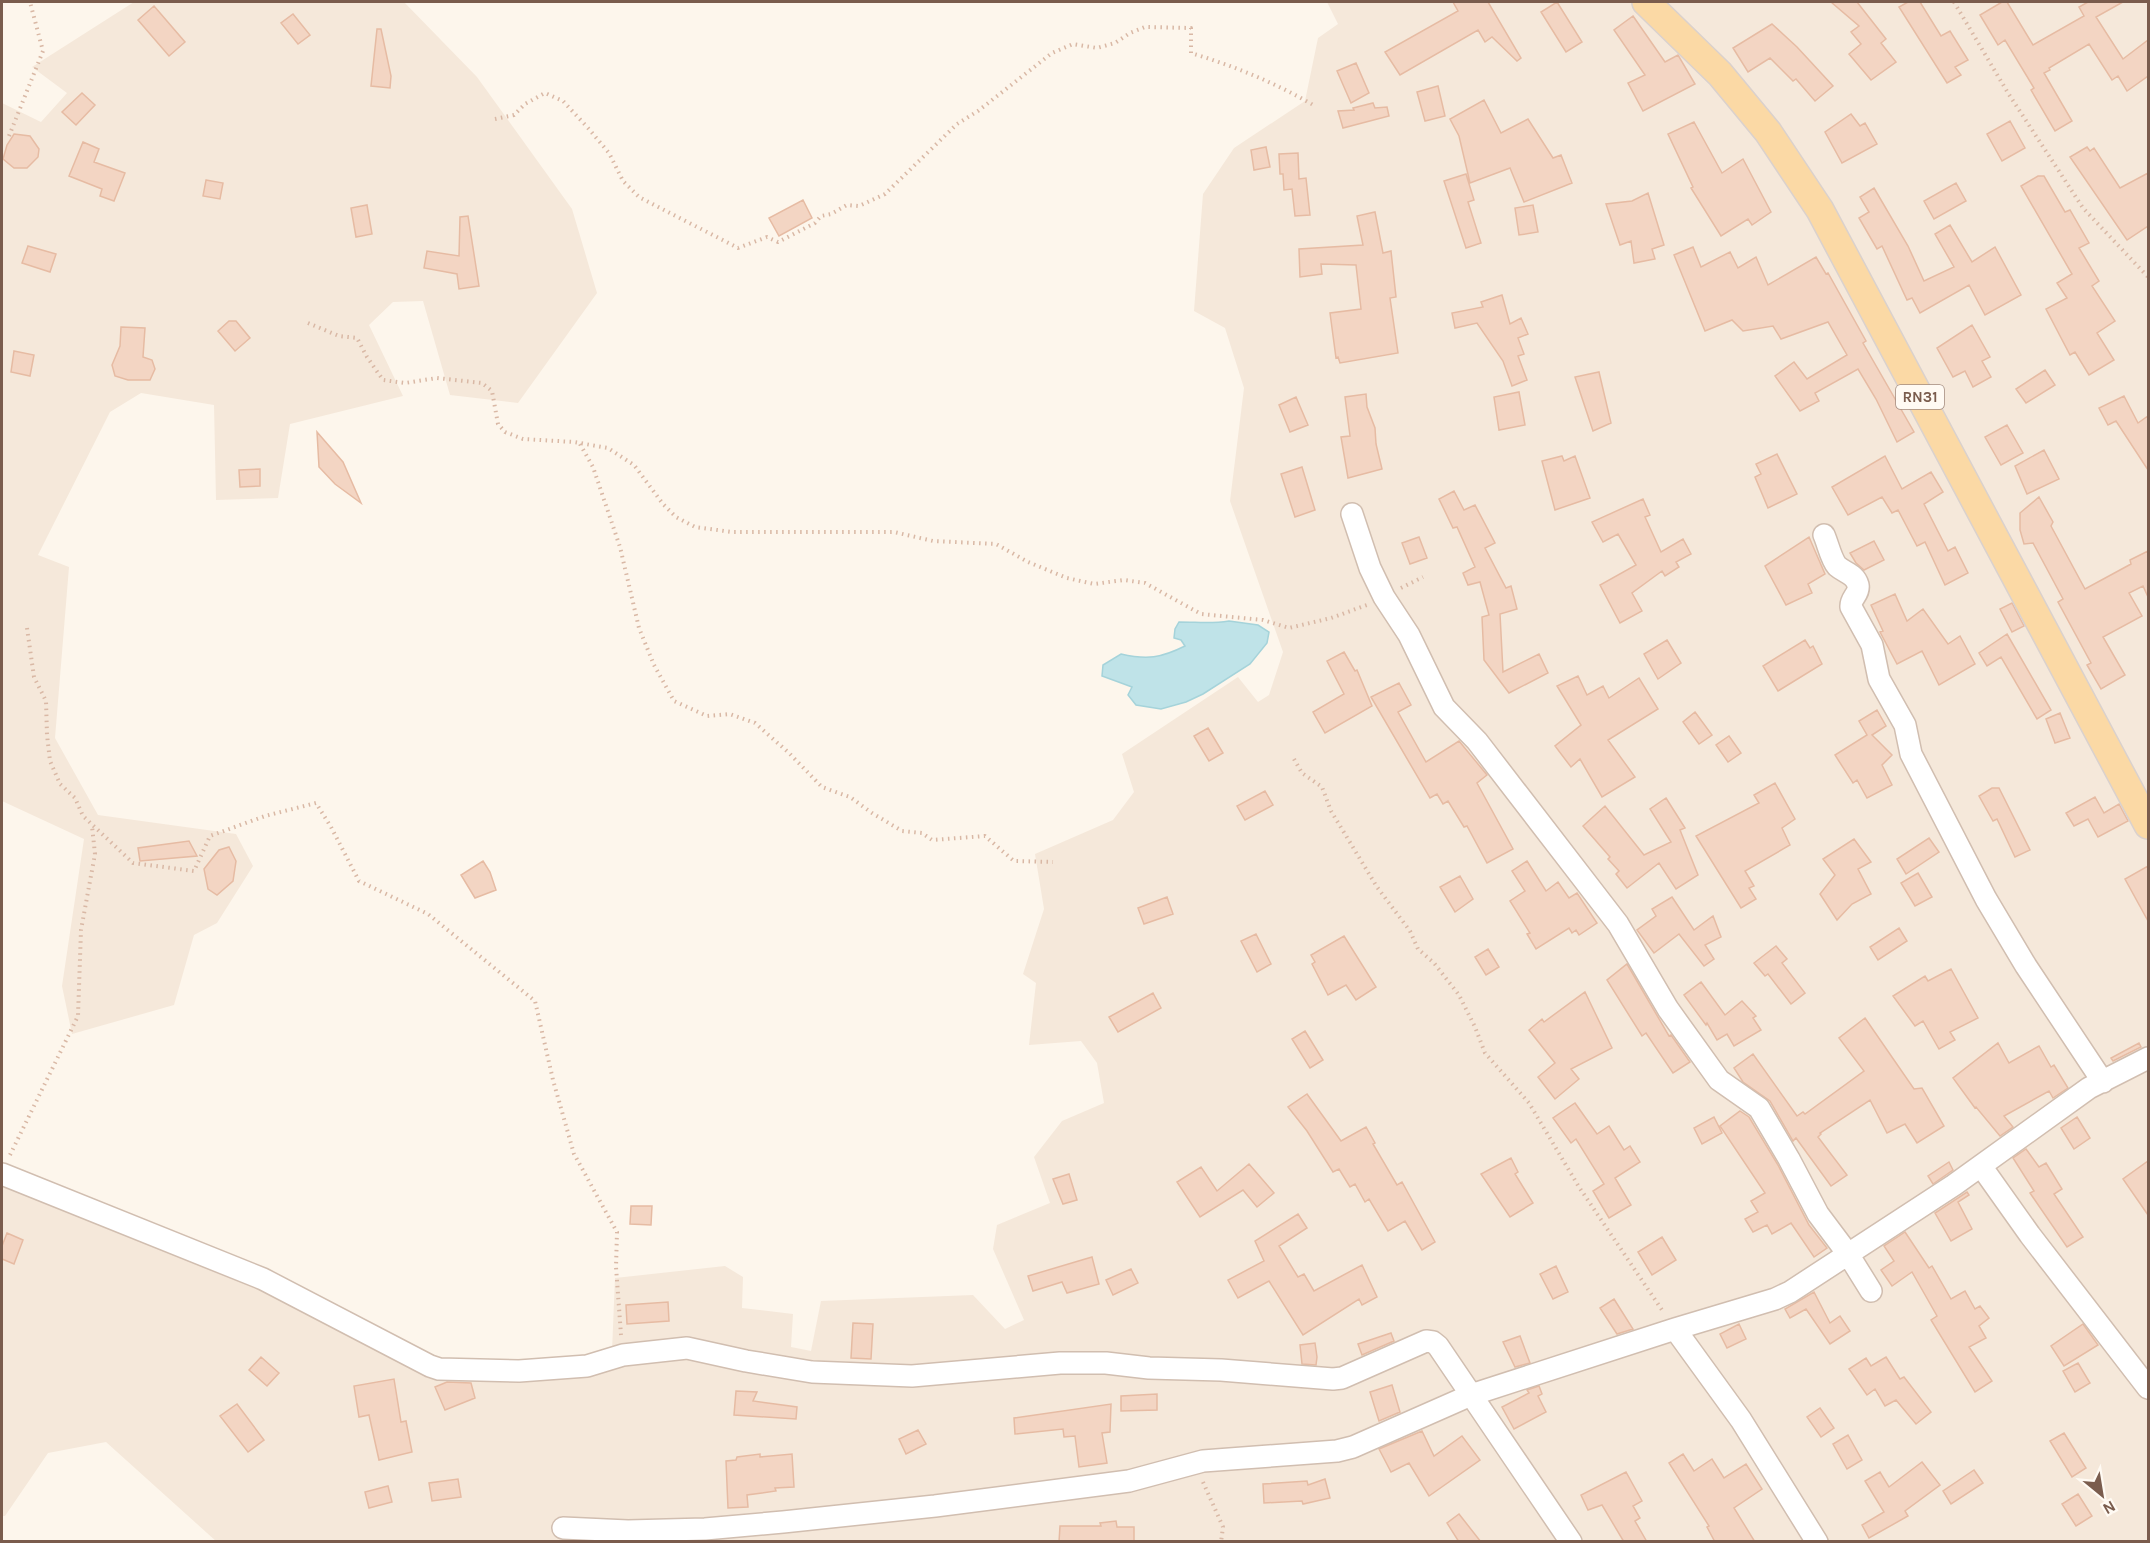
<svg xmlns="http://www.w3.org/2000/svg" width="2150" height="1543" font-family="Karla,sans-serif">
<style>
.residential{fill:#f5e8da}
.water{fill:#bfe3e8;stroke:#a5d3da;stroke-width:1.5}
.building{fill:#f3d5c3;stroke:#e6bba3;stroke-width:1.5}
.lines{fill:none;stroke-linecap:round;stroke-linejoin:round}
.minor-casing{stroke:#d1beb0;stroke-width:24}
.major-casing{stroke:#dad1cd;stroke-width:30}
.path{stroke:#d9b8a5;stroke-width:4;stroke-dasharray:1.5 4.5;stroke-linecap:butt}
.minor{stroke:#fff;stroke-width:21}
.major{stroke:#fbd9a5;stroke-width:27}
.labels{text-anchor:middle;stroke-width:4.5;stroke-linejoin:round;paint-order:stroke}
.shield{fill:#fffaf3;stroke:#a28b7f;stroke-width:1.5}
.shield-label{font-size:15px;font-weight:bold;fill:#7a5c4d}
</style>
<rect width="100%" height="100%" fill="#fdf6ec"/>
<path class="residential" d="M134 2H404L477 77 572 209 597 293 518 403 450 395 423 301 393 302 369 325 403 396 290 424 278 498 216 500 214 405 141 393 110 412 38 555 69 567 55 738 98 815 236 834 253 866 217 923 194 935 174 1005 72 1034 62 986 84 839 2 801V103L41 122 67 93 32 67Z
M1327 2H2148V1541L217 1542 106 1442 48 1453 5 1516H2V1166L437 1360 501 1365 612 1351 615 1278 725 1266 743 1277 742 1308 793 1314 791 1347 811 1351 821 1301 973 1295 1005 1329 1024 1320 993 1249 997 1225 1050 1203 1034 1157 1062 1121 1104 1103 1097 1063 1081 1041 1029 1045 1036 983 1023 974 1044 909 1035 854 1113 820 1134 792 1122 754 1238 677 1258 702 1269 695 1283 652 1230 501 1244 388 1225 328 1194 311 1203 194 1234 148 1305 101 1318 38 1338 24Z"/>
<path class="water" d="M1229 621 1258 625 1269 632 1267 643 1250 664 1203 694 1186 702 1161 709 1136 705 1128 695 1132 687 1102 676 1103 665 1121 654C1147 660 1161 658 1185 646L1181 640 1174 638 1175 629 1179 622C1198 622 1211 624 1229 621Z"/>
<path class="building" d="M1453 2H1488L1521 58 1517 61 1492 37 1485 42 1478 30 1400 75 1385 52 1458 11Z
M1557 2 1582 42 1566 52 1541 12Z
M1831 2H1857L1886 39 1881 43 1896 62 1871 80 1849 54 1861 44 1851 32 1859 26Z
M1908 2H1920L1941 36 1950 31 1968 60 1955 67 1961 75 1947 83 1899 7Z
M2002 2H2007L2033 45 2084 16 2079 7 2088 2H2123L2096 17 2123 59 2148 40V76L2127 91 2118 76 2112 80 2089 44 2049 68 2050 70 2044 73 2072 121 2055 131 2031 90 2034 88 2005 40 1998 45 1980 15Z
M154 6 185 42 169 56 138 20Z
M293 14 310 35 298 44 281 23Z
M1633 16 1665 62 1678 55 1695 84 1643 111 1628 83 1645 75 1614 30Z
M1772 24 1797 47 1833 86 1815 101 1796 79 1793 81 1770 58 1748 72 1733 48Z
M377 29H381L391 76 390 88 371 86Z
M1356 63 1369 93 1351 103 1337 71Z
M1438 86 1445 116 1425 121 1417 92Z
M82 93 95 105 76 125 62 112Z
M1484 100 1501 133 1528 119 1553 158 1561 155 1572 183 1524 202 1510 168 1470 183 1459 136 1450 119Z
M1373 103 1375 108 1387 107 1389 116 1343 128 1338 111 1354 110 1353 108Z
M1851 114 1860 126 1865 123 1877 144 1842 163 1825 132Z
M2010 121 2025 148 2002 161 1987 134Z
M1694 122 1722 173 1743 159 1771 212 1752 225 1748 219 1721 236 1691 188 1693 187 1668 134Z
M14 134 30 136 39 149 38 157 27 168H14L3 159 7 145Z
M83 142 99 149 94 162 125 173 114 201 100 196 102 189 69 176Z
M1266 147 1270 167 1254 170 1251 150Z
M2087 147 2090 151 2094 148 2120 188 2148 173V226L2127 240 2070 157Z
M1298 153 1299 179 1306 178 1310 215 1295 216 1292 189 1284 190 1283 174H1280L1279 154Z
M1466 174 1474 200 1468 202 1481 243 1466 248 1444 181Z
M2038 176H2044L2065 212 2070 210 2089 243 2079 248 2099 281 2092 286 2115 321 2097 333 2114 360 2089 375 2075 352 2070 355 2046 309 2067 298 2057 283 2072 274 2021 186Z
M206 180 223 183 220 199 203 196Z
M1956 183 1966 201 1934 219 1924 201Z
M1874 188 1908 246 1924 281 1954 267 1935 234 1950 225 1972 262 1995 247 2021 295 1985 315 1969 285 1920 313 1912 298 1907 300 1882 246 1877 249 1859 218 1869 212 1860 197Z
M1648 193 1664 245 1652 249 1655 259 1634 263 1631 241 1620 245 1606 204 1632 201Z
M803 200 812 218 779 236 769 218Z
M367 205 372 234 356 237 351 208Z
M1533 205 1538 232 1519 235 1515 208Z
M1375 212 1383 253 1391 251 1396 297 1390 298 1398 353 1340 363 1338 357 1336 358 1330 313 1361 309 1356 265 1321 264 1322 274 1300 277 1299 249 1363 245 1357 216Z
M468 216 479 286 459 289 457 274 424 268 427 251 459 256 460 217Z
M28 246 56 254 50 272 22 263Z
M1693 247 1701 267 1730 252 1738 268 1756 257 1768 285 1816 257 1826 274 1828 273 1866 341 1863 343 1914 432 1897 442 1876 399 1858 369 1815 393 1819 401 1800 411 1775 376 1794 362 1807 379 1847 355 1828 322 1781 339 1773 326 1743 331 1732 320 1705 331 1674 255Z
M1502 295 1510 324 1521 318 1528 334 1518 338 1524 354 1518 356 1527 380 1512 386 1503 361 1477 323 1455 328 1452 313 1483 307 1481 302Z
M229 321H236L250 338 235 351 218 331Z
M1972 325 1990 357 1982 361 1991 377 1973 387 1965 371 1953 377 1937 348Z
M121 327 145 328 143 357 152 360 155 369 150 380H128L115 376 112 365 120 346Z
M14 351 34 355 30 376 11 372Z
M2045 370 2055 385 2026 403 2016 389Z
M1599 372 1611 423 1593 431 1575 377Z
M1519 392 1525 425 1499 430 1494 397Z
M1366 394 1367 407 1375 428 1376 444 1382 469 1348 478 1341 437 1350 436 1345 397Z
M2124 396 2138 423 2148 416V470L2116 421 2108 425 2099 408Z
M1296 397 1308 425 1290 432 1279 405Z
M2007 425 2023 453 2001 465 1985 437Z
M317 432 343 462 361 503 335 484 319 467Z
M2044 450 2059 479 2027 494 2015 466Z
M1777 454 1797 494 1768 508 1755 477 1761 474 1756 464Z
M1562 456 1564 461 1575 456 1590 498 1555 510 1542 461Z
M1885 456 1902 489 1931 472 1943 492 1924 504 1948 551 1955 547 1968 573 1945 585 1925 542 1917 546 1898 510 1892 513 1882 497 1848 515 1832 487Z
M1302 467 1315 510 1295 517 1281 474Z
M260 469V486L240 487 239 470Z
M1454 491 1464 510 1475 505 1495 543 1485 548 1506 588 1511 586 1517 609 1500 614 1503 672 1539 654 1548 673 1509 693 1484 660 1482 617 1489 615 1480 582 1468 585 1463 573 1475 567 1457 527 1453 528 1439 499Z
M2039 497 2053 522 2051 526 2085 589 2131 564 2130 560 2148 551V597L2143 586 2129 593 2142 616 2103 637 2125 675 2101 689 2087 665 2091 663 2058 602 2063 599 2033 543 2024 544 2020 530V513Z
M1643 499 1650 515 1645 517 1661 552 1683 539 1691 554 1676 562 1679 567 1665 576 1662 571 1632 593 1642 611 1620 623 1600 585 1636 565 1618 534 1603 542 1592 522Z
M1419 537 1427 558 1410 564 1402 543Z
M1809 537 1825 574 1808 584 1812 593 1786 605 1765 566Z
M1874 541 1884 560 1864 570 1856 563 1850 553Z
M1895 594 1907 621 1923 609 1948 644 1960 636 1975 664 1939 685 1922 651 1897 664 1880 632 1883 631 1871 605Z
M2012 603 2024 626 2012 632 2000 609Z
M2007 634 2051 710 2037 719 2001 657 1987 666 1979 653Z
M1667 640 1681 663 1658 679 1644 654Z
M1805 640 1810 648 1813 646 1822 664 1778 691 1763 666Z
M1344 652 1355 671 1357 670 1372 706 1325 733 1313 712 1344 694 1327 661Z
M1578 676 1587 695 1603 686 1609 698 1639 678 1658 709 1608 740 1635 777 1602 797 1580 759 1571 767 1555 746 1581 725 1557 686Z
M1399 683 1411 705 1398 712 1426 762 1459 741 1487 775 1477 783 1513 849 1487 863 1467 826 1464 827 1448 801 1443 804 1437 794 1430 798 1371 697Z
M1877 710 1886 726 1872 735 1892 755 1882 765 1892 785 1867 798 1857 780 1853 783 1835 755 1867 735 1859 721Z
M1695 712 1712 735 1699 744 1683 722Z
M2060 713 2070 738 2055 743 2046 719Z
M1208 728 1223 753 1209 761 1194 736Z
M1729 736 1741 753 1728 762 1716 745Z
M1775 783 1795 819 1782 828 1790 845 1745 871 1754 886 1749 888 1756 899 1741 908 1696 836 1759 803 1754 795Z
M1992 788H1999L2030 850 2015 857 1997 819 1993 821 1979 796Z
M1265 791 1273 805 1245 820 1237 806Z
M2095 797 2104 813 2119 804 2128 821 2098 837 2088 819 2074 826 2066 813Z
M1666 798 1685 828 1680 830 1698 875 1676 889 1659 863 1627 888 1616 874 1619 871 1608 859 1610 857 1583 826 1605 806 1644 855 1671 842 1650 809Z
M1929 838 1939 852 1906 874 1897 859Z
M1854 839 1871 862 1858 869 1871 894 1852 904 1837 920 1820 894 1835 875 1823 859Z
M189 841 197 856 140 861 138 848Z
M229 847 236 861 233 881 217 895 208 889 204 869 219 850Z
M483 861 490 872 496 890 475 898 461 875Z
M1527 861 1546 891 1558 882 1569 898 1577 893 1597 923 1579 935 1576 930 1572 933 1569 928 1536 949 1527 934 1530 933 1510 901 1525 891 1512 871Z
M2148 866V921L2125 879Z
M1918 873 1932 897 1915 906 1901 883Z
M1460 876 1473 899 1455 912 1440 887Z
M1167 897 1173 914 1144 924 1138 908Z
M1672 897 1694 930 1713 916 1721 937 1705 945 1714 959 1704 966 1679 934 1654 953 1637 930 1656 916 1652 909Z
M1899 928 1907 941 1878 960 1870 947Z
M1256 934 1271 964 1257 972 1241 941Z
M1344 936 1376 987 1356 1000 1346 985 1328 995 1312 964 1315 962 1311 955Z
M1776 946 1787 959 1782 963 1805 993 1791 1004 1768 974 1765 976 1754 963Z
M1488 949 1499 967 1486 975 1475 957Z
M1627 964 1669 1036 1671 1035 1690 1062 1673 1073 1646 1033 1642 1036 1607 980Z
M1951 969 1978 1018 1950 1032 1955 1040 1939 1049 1923 1021 1915 1026 1893 996 1925 976 1928 981Z
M1701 982 1725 1015 1742 1001 1756 1016 1753 1018 1761 1030 1734 1046 1727 1034 1717 1040 1707 1023 1706 1025 1684 995Z
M1585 992 1612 1048 1571 1069 1579 1079 1555 1099 1538 1077 1555 1063 1529 1030 1542 1019 1544 1022Z
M1153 993 1161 1008 1118 1032 1109 1017Z
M1865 1018 1914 1089 1922 1088 1944 1126 1917 1143 1905 1124 1887 1133 1870 1100 1820 1133 1821 1134 1818 1137 1847 1175 1831 1186 1796 1138 1793 1141 1770 1101 1743 1082 1734 1068 1753 1054 1797 1116 1803 1112 1805 1114 1864 1071 1839 1038Z
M1305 1031 1323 1060 1310 1068 1292 1039Z
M1998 1043 2009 1063 2039 1046 2051 1067 2054 1065 2068 1088 2053 1098 2049 1091 2004 1116 2013 1127 2000 1136 1976 1107 1975 1108 1953 1078Z
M2139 1043 2141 1047 2113 1061 2111 1058Z
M1307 1094 1341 1141 1366 1127 1375 1143 1373 1144 1397 1185 1402 1182 1435 1242 1422 1250 1405 1221 1388 1231 1369 1199 1365 1202 1355 1184 1350 1187 1339 1169 1333 1172 1307 1131 1288 1107Z
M1575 1103 1597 1134 1609 1126 1624 1150 1630 1146 1640 1162 1615 1178 1631 1205 1609 1218 1593 1191 1604 1184 1576 1139 1571 1143 1553 1118Z
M1740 1111 1749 1117 1778 1165 1809 1225 1827 1248 1814 1257 1791 1223 1772 1234 1767 1225 1753 1232 1745 1219 1758 1212 1751 1201 1765 1193 1720 1126Z
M1714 1117 1722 1133 1702 1144 1694 1128Z
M2077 1117 2090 1138 2074 1149 2061 1128Z
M2026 1149 2039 1167 2046 1163 2062 1189 2054 1194 2083 1237 2067 1247 2030 1193 2034 1191 2013 1158Z
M1511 1158 1518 1172 1515 1174 1533 1203 1510 1217 1481 1174Z
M2148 1161V1215L2123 1179Z
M1949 1162 1953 1170 1933 1184 1928 1176Z
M1249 1164 1274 1193 1257 1207 1243 1190 1200 1217 1177 1182 1201 1167 1217 1191Z
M1069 1174 1077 1200 1063 1204 1053 1179Z
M1967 1192 1969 1195 1958 1202 1972 1229 1951 1241 1935 1213Z
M631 1206H652L651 1225 630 1224Z
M1298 1214 1307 1228 1279 1246 1298 1277 1304 1274 1314 1291 1362 1265 1377 1297 1362 1305 1359 1299 1303 1335 1269 1281 1238 1298 1228 1280 1264 1261 1255 1241Z
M1905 1232 1929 1268 1932 1266 1951 1299 1965 1291 1975 1309 1980 1306 1989 1318 1979 1326 1986 1338 1969 1347 1992 1381 1975 1392 1931 1320 1937 1316 1912 1272 1892 1286 1881 1270 1894 1261 1884 1246Z
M7 1233 23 1240 14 1264 2 1259V1246Z
M1662 1237 1676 1260 1652 1275 1638 1252Z
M1092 1257 1099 1284 1067 1293 1062 1282 1033 1291 1028 1276Z
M1556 1266 1568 1292 1553 1299 1540 1274Z
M1131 1269 1138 1283 1113 1295 1106 1280Z
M1814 1292 1830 1323 1840 1316 1850 1331 1830 1344 1806 1309 1790 1318 1785 1309Z
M1614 1299 1633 1329 1617 1334 1600 1308Z
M668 1302 669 1321 627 1324 626 1305Z
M853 1323 873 1324 871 1359 851 1358Z
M1739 1324 1746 1339 1727 1348 1720 1334Z
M2083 1324 2098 1345 2064 1366 2051 1346Z
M1391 1333 1394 1341 1362 1355 1358 1344Z
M1520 1336 1530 1363 1515 1367 1503 1342Z
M1315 1343 1317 1357 1316 1365 1302 1364 1300 1345Z
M261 1357 279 1373 267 1386 249 1370Z
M1886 1357 1900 1379 1904 1377 1931 1412 1916 1424 1896 1400 1885 1406 1875 1389 1867 1395 1849 1369 1866 1358 1871 1366Z
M2078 1363 2090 1383 2075 1392 2063 1371Z
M394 1379 401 1422 406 1421 412 1452 379 1460 369 1415 359 1417 354 1386Z
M447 1382 471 1383 475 1398 445 1410 435 1387Z
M1392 1385 1400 1412 1379 1421 1370 1392Z
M1539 1386 1542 1394 1538 1396 1546 1412 1514 1429 1502 1407 1529 1393 1527 1390Z
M736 1391 757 1392 753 1401 797 1407 796 1419 734 1415Z
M1157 1394V1410L1121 1411V1396Z
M237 1404 264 1440 248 1452 220 1416Z
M1111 1404 1110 1432 1102 1433 1107 1463 1079 1467 1075 1436 1064 1437 1063 1429 1015 1434 1014 1418Z
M1820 1408 1834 1428 1821 1437 1807 1417Z
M918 1430 926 1444 906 1454 899 1439Z
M1422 1431 1434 1456 1462 1436 1480 1460 1429 1496 1409 1463 1391 1472 1379 1449Z
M2064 1433 2086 1468 2072 1477 2050 1441Z
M1848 1435 1862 1460 1847 1469 1833 1444Z
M760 1454V1457L792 1454 794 1487 775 1488 776 1491 747 1495 748 1507 728 1508 726 1461 736 1460 737 1457Z
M1683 1454 1694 1471 1712 1459 1724 1478 1746 1464 1762 1489 1734 1508 1755 1542H1715L1707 1527 1709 1526 1669 1463Z
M1922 1462 1940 1485 1905 1511 1908 1516 1869 1538 1862 1525 1884 1512 1865 1481 1880 1472 1889 1487Z
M1974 1470 1983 1483 1951 1504 1943 1491Z
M1626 1472 1642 1501 1633 1506 1640 1518 1635 1521 1647 1542H1624L1602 1505 1588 1510 1581 1495Z
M458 1479 461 1497 432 1501 429 1483Z
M1325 1479 1330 1498 1303 1504 1302 1501 1264 1503 1263 1484 1307 1481 1308 1485Z
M388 1486 392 1502 369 1508 365 1492Z
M2078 1494 2092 1516 2076 1526 2062 1504Z
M1459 1514 1481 1542H1459L1447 1523Z
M1116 1521 1117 1527H1134V1542H1059L1060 1526H1101L1100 1523Z"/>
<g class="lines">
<defs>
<path id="minor" d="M1352 514 1370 568 1384 597 1409 635 1444 707 1477 741 1618 924 1668 1009 1719 1080 1759 1108 1789 1159 1818 1214 1848 1254 1871 1291
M1824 535C1828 544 1831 559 1837 566 1845 573 1855 574 1858 585 1860 594 1850 598 1851 607L1872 645 1879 679 1905 725 1911 754 1986 899 2026 966 2103 1082
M1981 1166 2030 1235 2148 1388
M2 1174 263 1279 430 1366 439 1369 519 1371 587 1366 623 1355 687 1348 746 1361 812 1372 912 1376 1060 1363H1106L1149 1368 1221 1370 1333 1379 1342 1378 1426 1341 1433 1342 1438 1346 1571 1542
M1675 1329 1741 1420 1817 1542
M563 1528 628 1531 705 1529 783 1522 935 1506 1129 1481 1203 1461 1337 1451 1353 1447 1471 1395 1675 1329 1775 1299 1790 1292 1954 1185 2089 1088 2148 1058"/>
<path id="major" d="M1646 2 1720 74 1768 132 1820 210 2148 825"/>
</defs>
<use href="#minor" class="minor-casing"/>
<use href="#major" class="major-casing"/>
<path class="path" d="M1954 2 2008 93 2083 208 2148 277
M495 119 514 115 525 104 545 93 563 101 588 128 609 153 623 181 639 197 738 248 767 237 778 242 815 223 821 216 831 214 847 205 859 206 885 194 957 124 978 111 1052 53 1073 44 1097 48 1115 43 1130 33 1145 27 1191 28V53C1234 66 1276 83 1315 106
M9 136 43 51 30 2
M308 323 339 336 357 338 367 357 383 380 405 383 437 378 482 383 492 391 498 424 505 432 523 439 574 442 608 448 634 465 663 504 676 517 695 527 732 532H894L933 541 996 544 1028 562 1067 578 1094 584 1124 580 1145 583 1201 614 1263 620 1289 628 1331 618 1367 605
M580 444 593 467 620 547 639 628 654 665 674 701 707 716 730 714 755 723 789 753 822 787 850 797 872 813 902 831 922 833 932 840 985 836 1014 861 1053 862
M1401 588 1423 577
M27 628 34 677 46 701 47 735 50 761 60 784 75 798 83 816 133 863 194 871 210 836 265 816 316 803 331 827 359 881 428 914 535 1001 553 1080 574 1154 617 1232 616 1267 621 1335
M1294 759 1302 773 1322 787 1331 811 1377 887 1410 931 1418 949 1434 963 1459 995 1475 1027 1485 1053 1529 1103 1579 1187 1664 1313
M10 1155 78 1016 81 930 95 854 92 826
M1203 1482 1223 1527 1221 1542"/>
<use href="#minor" class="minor"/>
<use href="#major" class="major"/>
</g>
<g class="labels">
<rect class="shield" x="1896" y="385" width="48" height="24" rx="4.5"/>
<g class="shield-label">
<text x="1920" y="402">RN31</text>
</g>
</g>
<rect width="2150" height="1543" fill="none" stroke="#7a5c4d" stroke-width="6"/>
<g transform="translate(2102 1495) rotate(150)" stroke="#fffaf3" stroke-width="4.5" paint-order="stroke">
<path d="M0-4.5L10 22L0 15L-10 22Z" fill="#7a5c4d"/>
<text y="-9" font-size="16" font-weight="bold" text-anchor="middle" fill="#7a5c4d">N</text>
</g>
</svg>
